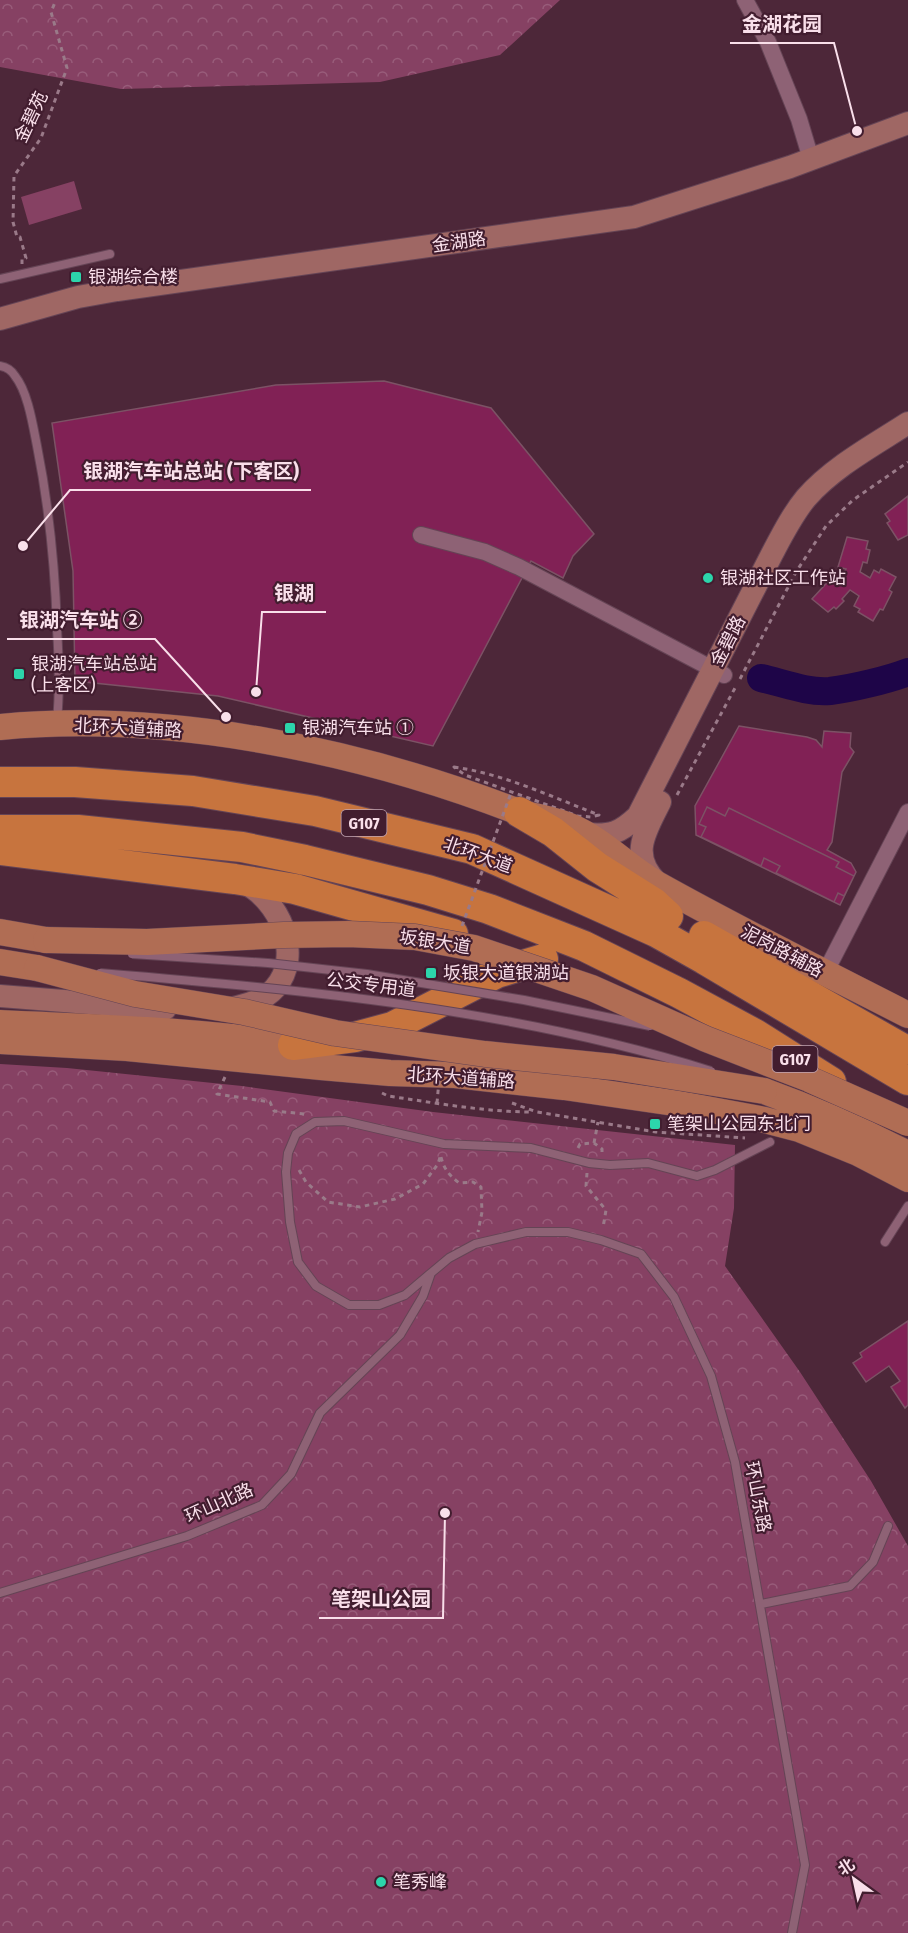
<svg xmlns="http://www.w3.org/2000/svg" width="908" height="1933" font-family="'Fira Sans Condensed','Noto Sans SC',sans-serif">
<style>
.green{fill:#864163}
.forest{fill:url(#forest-crowns)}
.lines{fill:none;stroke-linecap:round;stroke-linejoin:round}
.river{stroke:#1e0548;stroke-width:28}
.building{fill:#812155;stroke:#7c5265;stroke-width:1.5}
.lane-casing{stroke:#654455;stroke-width:10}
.street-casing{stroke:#654455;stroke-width:18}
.secondary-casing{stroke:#654455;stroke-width:24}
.primary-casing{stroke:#654455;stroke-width:27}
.highway-casing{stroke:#654455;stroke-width:32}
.path{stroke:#9a7a89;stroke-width:3;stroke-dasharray:4.5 4.5;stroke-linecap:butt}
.lane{stroke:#8e6275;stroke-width:8}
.street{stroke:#8e6275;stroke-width:16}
.secondary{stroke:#9f6764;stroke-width:22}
.primary{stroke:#b06d54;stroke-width:26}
.highway{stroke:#c7743e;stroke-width:30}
.lane-bridge-casing{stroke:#654455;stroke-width:10;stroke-linecap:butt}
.primary-bridge-casing{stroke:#654455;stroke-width:27;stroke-linecap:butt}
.path-bridge{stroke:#9a7a89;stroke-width:3;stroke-dasharray:4.5 4.5;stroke-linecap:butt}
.lane-bridge{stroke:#8e6275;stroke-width:8}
.primary-bridge{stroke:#b06d54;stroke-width:26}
.poi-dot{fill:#2cd5ab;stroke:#421d2f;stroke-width:2}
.labels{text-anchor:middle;stroke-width:4.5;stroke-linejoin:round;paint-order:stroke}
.shield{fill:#421d2f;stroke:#c2a5b2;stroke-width:1.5}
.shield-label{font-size:16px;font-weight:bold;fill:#f9dfea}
.street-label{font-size:18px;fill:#f9dfea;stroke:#421d2f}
.poi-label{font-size:18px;fill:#f9dfea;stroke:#421d2f;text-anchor:start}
.leader{fill:none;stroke:#f9dfea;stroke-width:2}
.callout-dot{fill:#f9dfea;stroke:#421d2f;stroke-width:2}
.callout-label{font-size:20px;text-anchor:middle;font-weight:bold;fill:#f9dfea;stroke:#421d2f;stroke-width:4.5;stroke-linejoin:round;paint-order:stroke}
</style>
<defs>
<pattern id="forest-crowns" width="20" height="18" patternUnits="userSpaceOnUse" patternTransform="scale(1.5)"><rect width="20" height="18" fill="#864163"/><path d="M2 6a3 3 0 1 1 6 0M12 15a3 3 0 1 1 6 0" fill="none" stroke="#985c7a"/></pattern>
</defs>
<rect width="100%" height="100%" fill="#4d2739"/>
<path class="green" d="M74 181 82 209 29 225 21 197Z"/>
<path class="forest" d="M0 0H560L500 55 380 82 121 89 0 67Z
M0 1064 67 1068 242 1086 433 1112 735 1145 734 1208 725 1266 800 1372 871 1481 908 1546V1933H0Z"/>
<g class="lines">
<path class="river" d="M761 678C783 683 808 693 830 691 853 688 887 680 908 672"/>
</g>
<path class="building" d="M384 381 491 408 594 534 573 556 563 578 531 561 433 746 218 696 75 681 73 571 52 423 276 385Z
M908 496V535L898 540 887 523 890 521 885 514Z
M847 537 868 541 866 549 870 550 867 563 863 562 860 572 870 578 874 570 879 573 881 569 896 577 889 590 892 592 883 610 880 609 873 621 858 612 860 609 854 606 859 596 850 590 842 599 844 601 836 609 834 607 828 612 812 599 834 575 840 580 846 569 838 567Z
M739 726 807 737 816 740 822 747 824 731 851 733 850 747 854 752 842 772 832 842 827 850 851 863 856 872 840 905 696 835 695 806Z
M707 807 725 816 729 808 839 862 836 867 854 876 844 896 838 893 834 902 776 873 780 866 764 858 761 866 701 837 706 827 699 824Z
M908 1321V1405L905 1408 891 1387 900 1381 889 1366 866 1382 853 1363 862 1357 860 1353Z"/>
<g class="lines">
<defs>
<path id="lane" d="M0 279 110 254
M0 366C6 367 12 371 15 376 28 392 33 426 37 446 49 506 55 567 57 629 59 660 60 690 57 721
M885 1242 908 1206
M431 1273 405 1295 379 1305H349L316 1286 298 1262 290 1222 286 1172 288 1153 296 1134 315 1122 344 1121 444 1144 531 1148 589 1163 610 1165 648 1163 697 1176 715 1170 770 1142
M0 1593 187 1536 262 1505 291 1474 320 1413 400 1335 423 1296 431 1273 449 1258 475 1244 526 1232H568L601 1240 641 1254 674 1297 711 1376 735 1462 805 1865 792 1933
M761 1604 850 1586 873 1562 888 1526"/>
<path id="street" d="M745 0 768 42 799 119 811 159
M421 535 485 552 519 567 724 675
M825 973 908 812"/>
<path id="secondary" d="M0 319 78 297 117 290 634 217 790 167 908 123
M587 834C611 836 620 833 638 816L772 554C782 535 792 515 806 498 833 467 874 445 908 423
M657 883C629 855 645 832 660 802
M0 996 165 1009
M225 1010C241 1006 263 1002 275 988 304 955 279 898 242 882"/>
<path id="primary" d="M0 727C169 711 358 750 516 811 534 817 554 819 572 827 604 841 627 867 657 884 739 930 824 972 908 1015
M0 932 46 940
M0 962 37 968
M0 1023C105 1028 210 1030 313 1048
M0 1041 127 1048 321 1067 390 1073 455 1075 564 1087 674 1103 765 1120 799 1129 858 1153 908 1179
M764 1091C814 1109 861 1130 908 1154"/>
<path id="highway" d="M0 782H75L193 791 315 811 472 849 656 932 704 959 908 1080
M519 812 553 832 597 867 654 903 668 916
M0 830H78L242 847 305 860 428 890 489 909 584 946 679 993 755 1034 831 1082
M0 850 235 879 295 889 453 934
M704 936 905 1050
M293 1045 355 1037 392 1027 497 973 543 959"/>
</defs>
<use href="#lane" class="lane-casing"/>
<use href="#street" class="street-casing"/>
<use href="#secondary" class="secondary-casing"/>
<use href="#primary" class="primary-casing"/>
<use href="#highway" class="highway-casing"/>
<path class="path" d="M22 264V259L26 258 20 237H17L13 222 14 176 41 138 67 68 51 12 56 0
M740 679 796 572 826 526 853 500 908 462
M454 767C504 774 552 797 599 815L591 817 578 816 465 775Z
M677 795 735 688
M225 1077 217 1094 270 1102 274 1111 305 1114
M382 1093 388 1096C436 1103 485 1112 533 1112
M512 1103 537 1112 656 1132 745 1138
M594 1143 598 1122
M578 1148 580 1144 594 1143 602 1149V1152
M441 1157C444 1169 449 1175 459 1183L473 1182 481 1187 482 1212 478 1232
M299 1170 306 1182 328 1202 360 1207 395 1199 423 1184 438 1164 441 1154
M587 1173 586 1186 606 1210 603 1228"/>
<use href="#lane" class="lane"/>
<use href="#street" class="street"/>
<use href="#secondary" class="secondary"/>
<use href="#primary" class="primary"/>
<use href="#highway" class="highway"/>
<defs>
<path id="lane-bridge" d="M132 954 268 963 367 974 524 1000 650 1026
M100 973C305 990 514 1009 711 1071"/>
<path id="primary-bridge" d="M46 940 147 942 284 935 348 934 415 937 474 948 592 988 706 1039 809 1079 908 1123
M37 968 135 994 244 1012 335 1033 485 1054 614 1067 764 1091"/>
</defs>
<use href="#lane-bridge" class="lane-bridge-casing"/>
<use href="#primary-bridge" class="primary-bridge-casing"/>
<path class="path-bridge" d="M462 926 511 793
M437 1103 440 1069"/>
<use href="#lane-bridge" class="lane-bridge"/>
<use href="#primary-bridge" class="primary-bridge"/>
</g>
<g class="poi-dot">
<rect x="70" y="271" width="12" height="12" rx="3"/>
<circle cx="708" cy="578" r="6"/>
<rect x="13" y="668" width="12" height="12" rx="3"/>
<rect x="284" y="722" width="12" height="12" rx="3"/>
<rect x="425" y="967" width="12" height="12" rx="3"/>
<rect x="649" y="1118" width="12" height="12" rx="3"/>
<circle cx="381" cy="1882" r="6"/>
</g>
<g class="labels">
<g class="shield">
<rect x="341.5" y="810" width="45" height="26" rx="4.5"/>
<rect x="772.5" y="1046" width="45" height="26" rx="4.5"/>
</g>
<g class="shield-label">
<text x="364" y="829">G107</text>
<text x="795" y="1065">G107</text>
</g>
<g class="street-label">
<text transform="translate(31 117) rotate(-65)" y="6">金碧苑</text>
<text transform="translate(459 242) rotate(-8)" y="6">金湖路</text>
<text transform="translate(728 641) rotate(-63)" y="6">金碧路</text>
<text transform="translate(128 728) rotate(3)" y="6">北环大道辅路</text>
<text transform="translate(478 855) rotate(20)" y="6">北环大道</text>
<text transform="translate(435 942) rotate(9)" y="6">坂银大道</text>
<text transform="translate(782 951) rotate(28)" y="6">泥岗路辅路</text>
<text transform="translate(371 985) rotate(7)" y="6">公交专用道</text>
<text transform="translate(461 1078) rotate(4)" y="6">北环大道辅路</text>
<text transform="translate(758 1497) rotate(79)" y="6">环山东路</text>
<text transform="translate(219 1503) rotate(-24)" y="6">环山北路</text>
</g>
<g class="poi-label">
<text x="88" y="283">银湖综合楼</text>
<text x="720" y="584">银湖社区工作站</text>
<text x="31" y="670">银湖汽车站总站<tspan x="31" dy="21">(上客区)</tspan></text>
<text x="302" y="734">银湖汽车站 ①</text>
<text x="443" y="979">坂银大道银湖站</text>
<text x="667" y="1130">笔架山公园东北门</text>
<text x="393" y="1888">笔秀峰</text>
</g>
</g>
<path class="leader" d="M857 131L834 43H730M23 546L70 490H311M256 692L262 612H326M226 717L155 639H7M445 1513L443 1618H319"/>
<g class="callout-dot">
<circle cx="857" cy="131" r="6"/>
<circle cx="23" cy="546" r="6"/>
<circle cx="256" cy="692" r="6"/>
<circle cx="226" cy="717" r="6"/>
<circle cx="445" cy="1513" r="6"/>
</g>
<g class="callout-label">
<text x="782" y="31">金湖花园</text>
<text x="191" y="478">银湖汽车站总站 (下客区)</text>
<text x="294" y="600">银湖</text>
<text x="81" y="627">银湖汽车站 ②</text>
<text x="381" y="1606">笔架山公园</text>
</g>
<g transform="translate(854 1879) rotate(327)" stroke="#421d2f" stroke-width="4.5" paint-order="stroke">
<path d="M0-4.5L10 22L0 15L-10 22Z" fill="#f9dfea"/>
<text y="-9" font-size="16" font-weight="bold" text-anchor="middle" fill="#f9dfea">北</text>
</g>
</svg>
